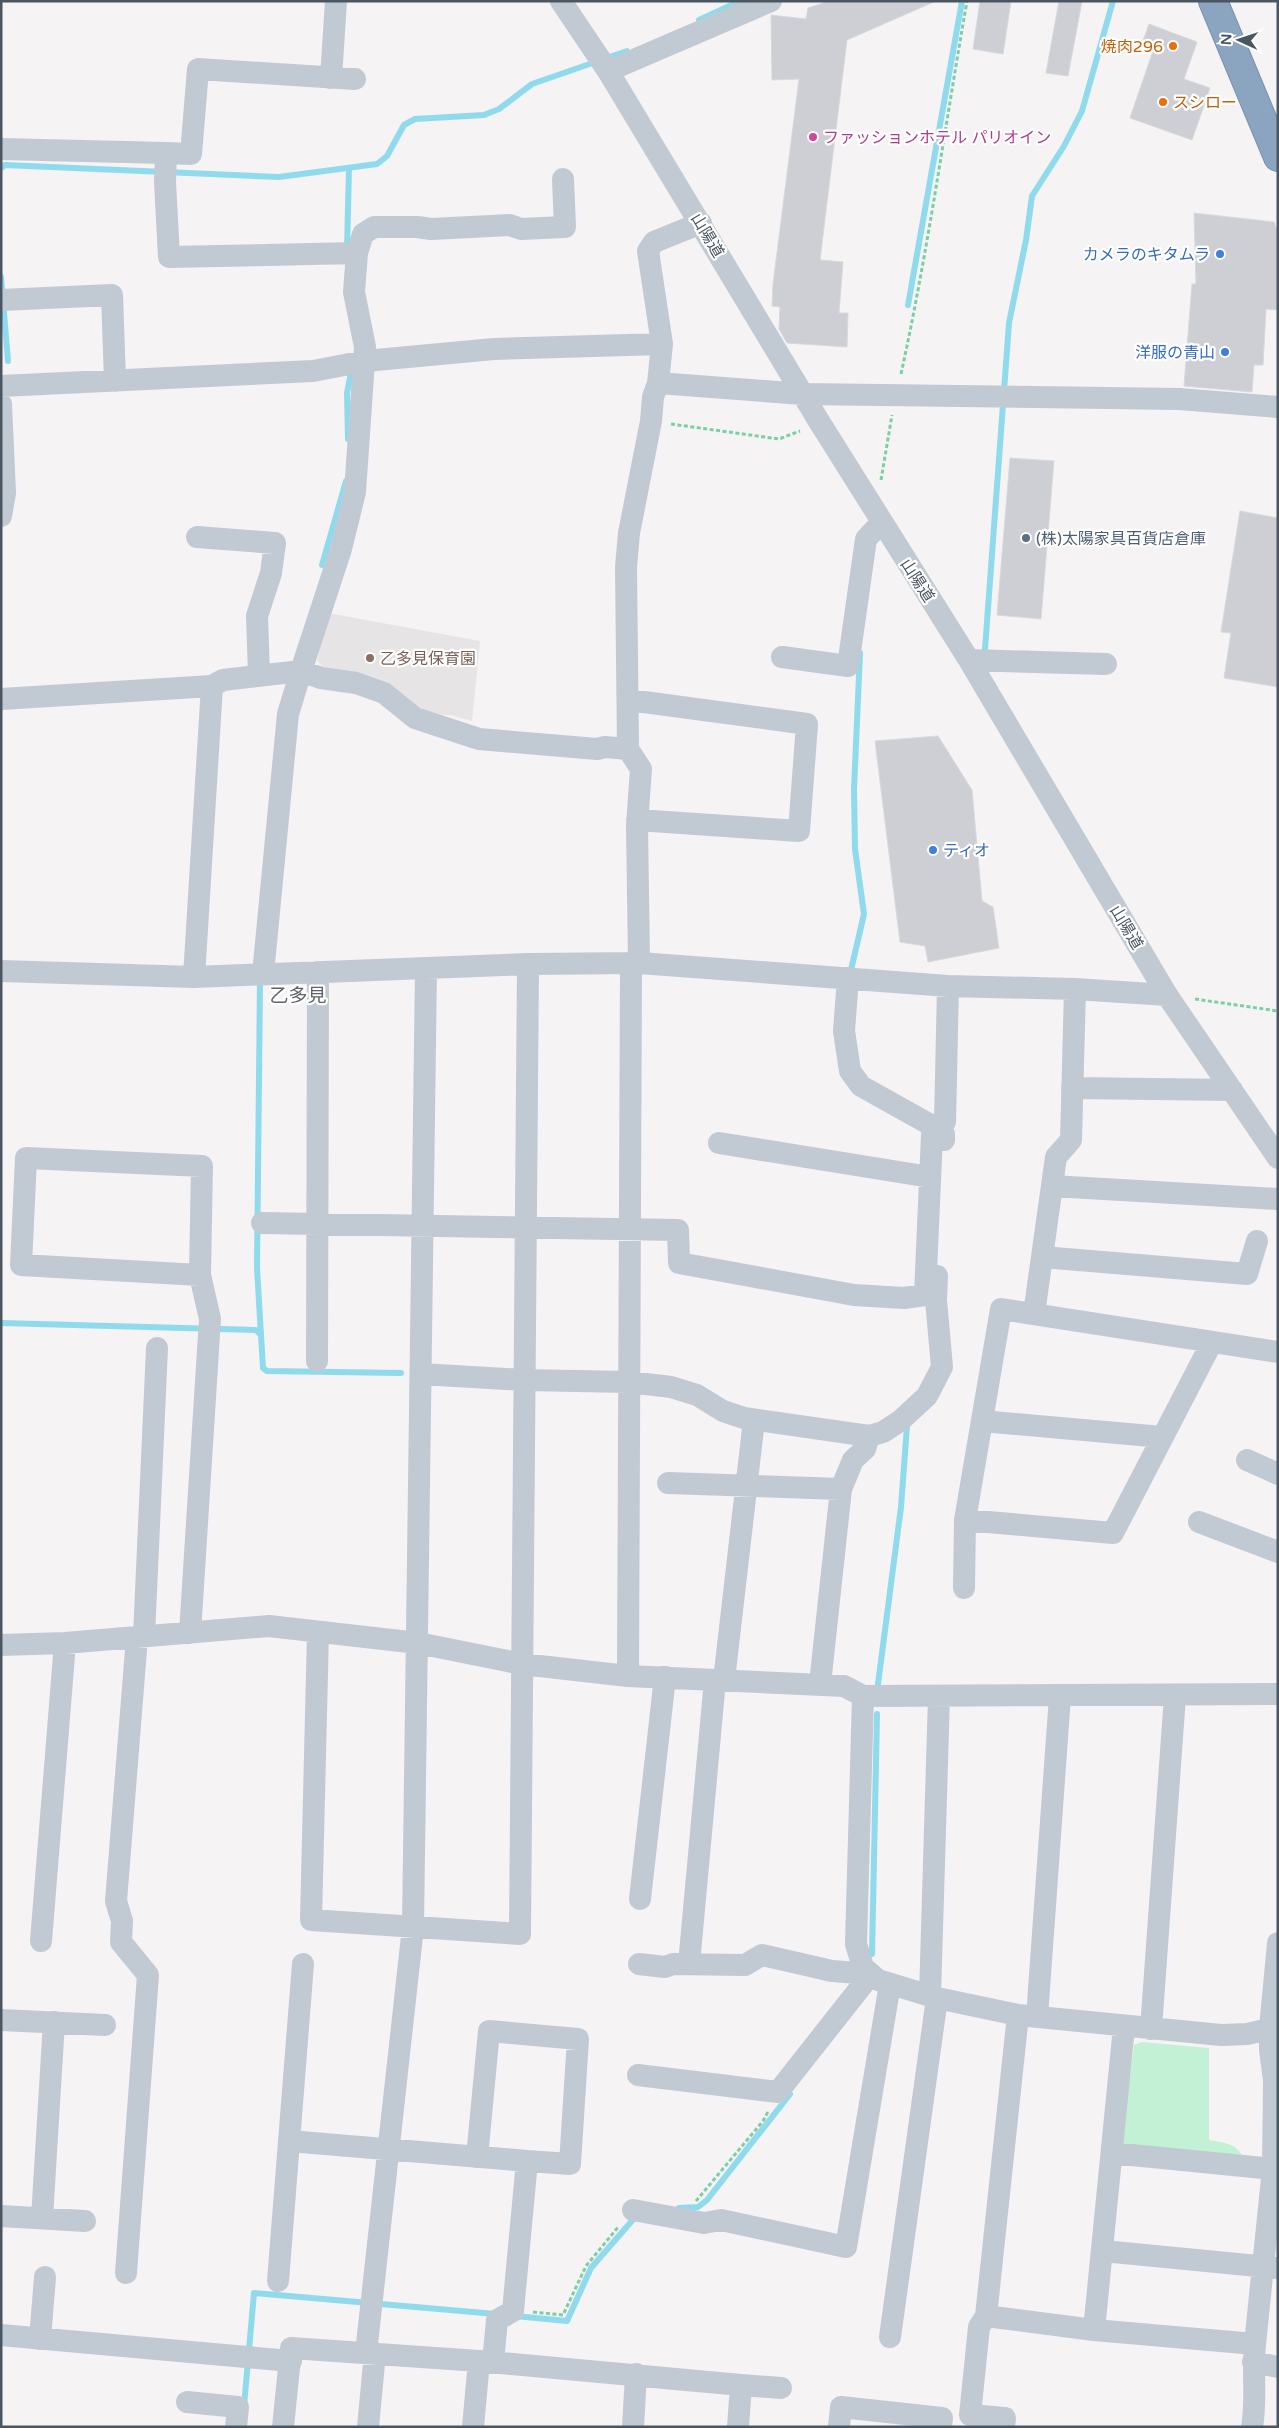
<svg xmlns="http://www.w3.org/2000/svg" width="1279" height="2428" font-family="'Varela Round','Noto Sans JP',sans-serif">
<style>
.education{fill:#e6e4e5}
.green{fill:#c3f1d5}
.lines{fill:none;stroke-linecap:round;stroke-linejoin:round}
.stream{stroke:#90daee;stroke-width:6}
.building{fill:#cdcfd5;stroke:#d7d9de}
.highway-casing{stroke:#7690ad;stroke-width:30}
.path{stroke:#7ad0a6;stroke-width:3;stroke-dasharray:4 2.5;stroke-linecap:butt}
.street{stroke:#c1cad2;stroke-width:22}
.highway{stroke:#8ba5c1;stroke-width:28}
.food-dot{fill:#e8710a;stroke:#fff;stroke-width:2}
.hotel-dot{fill:#d1479c;stroke:#fff;stroke-width:2}
.shop-dot{fill:#3f7fe0;stroke:#fff;stroke-width:2}
.service-dot{fill:#5c6f8a;stroke:#fff;stroke-width:2}
.education-dot{fill:#8d6e63;stroke:#fff;stroke-width:2}
.labels{text-anchor:middle;stroke-width:4.5;stroke-linejoin:round;paint-order:stroke}
.food-label{font-size:16px;fill:#c56008;stroke:#fff;text-anchor:end}
.hotel-label{font-size:16px;fill:#b23c85;stroke:#fff;text-anchor:start}
.street-label{font-size:16px;fill:#4a5661;stroke:#fff}
.shop-label{font-size:16px;fill:#366cbe;stroke:#fff;text-anchor:end}
.service-label{font-size:16px;fill:#4e5e75;stroke:#fff;text-anchor:start}
.education-label{font-size:16px;fill:#785e54;stroke:#fff;text-anchor:start}
.quarter-label{font-size:19px;fill:#5f6368;stroke:#fff}
</style>
<rect width="100%" height="100%" fill="#f5f3f3"/>
<path class="education" d="M328 613 480 641 472 721 451 715 428 714 326 671 317 660Z"/>
<path class="green" d="M1142 2042 1209 2048V2140C1225 2143 1238 2143 1244 2160L1121 2148 1134 2045Z"/>
<g class="lines">
<path class="stream" d="M699 20 740 1
M1 168 5 165 279 177 377 164 387 156 404 125 415 119 484 115 499 109 532 84 627 51
M347 249 349 168
M1 277 8 361
M908 305 962 1
M348 439 347 393 352 367
M322 565 346 481
M985 649 1009 323 1026 240 1032 196 1064 146 1082 111 1113 1
M851 970 864 914 855 849 854 789 860 653
M260 982 257 1268 261 1335
M1 1323 256 1330 261 1335 263 1368 267 1371 401 1373
M878 1684 901 1507 907 1426
M872 1954 877 1714
M679 2208 698 2207 707 2200 790 2094
M515 2316 567 2321 591 2268 637 2215
M244 2406 254 2293 496 2314"/>
</g>
<path class="building" d="M829 1H936L847 40 820 260 843 262 839 313H848L847 347 787 343 779 329 780 307 772 306 773 284 799 79 772 80 771 15 806 19 808 8Z
M980 1H1011L1003 54 973 49Z
M1059 1H1082L1068 76 1046 73Z
M1149 24 1197 42 1184 79 1210 88 1192 140 1130 118 1153 51 1141 47Z
M1194 213 1274 222 1278 233V310L1266 309 1263 365H1254L1252 392 1184 386 1192 284H1196Z
M1010 458 1054 461 1041 619 997 615Z
M1240 511 1278 518V687L1224 678 1231 633 1221 632Z
M938 736 972 790 982 901 993 907 999 948 928 962 925 946 900 942 875 741Z"/>
<g class="lines">
<defs>
<path id="highway" d="M1213 1 1278 157"/>
</defs>
<use href="#highway" class="highway-casing"/>
<path class="path" d="M901 374C928 251 945 126 967 1
M671 424 779 439 800 431
M881 480 892 415
M1195 999 1278 1011
M696 2201 763 2121 769 2110
M533 2312 563 2315 586 2266 619 2226"/>
<path class="street" d="M561 1 608 71 820 423 969 660 1167 995 1278 1158
M608 71 771 1
M331 78 336 1
M1 149 166 153 165 182 169 257 357 253
M166 153 191 154 198 69 355 79
M563 179 565 227 521 229 510 225 431 229 417 227H374L363 234 357 253 354 292 365 347 355 492 341 549 301 671 321 678 356 683 384 693 415 718 479 739 597 749 605 747 628 749
M1 300 112 295 115 381
M658 383 803 394 1179 399 1278 407
M1 386 313 371 365 361 494 349 662 344
M1 404 5 493 1 516
M197 537 275 543 271 573 257 616 259 675
M782 657 848 666 866 539 881 523
M969 660 1106 664
M1 699 212 686 223 680 301 671 288 714 263 974
M629 700 807 724 799 831 637 820
M639 963 637 825 641 769 628 749 626 567 629 533 651 421 653 397 658 383 662 344 648 251 654 242 701 223
M1 971 194 977 528 964 639 963 948 986 1075 989 1167 995
M194 977 212 686
M848 978 844 1031 850 1071 861 1086 938 1129 944 1134V1140
M1072 1088 1232 1090
M719 1143 930 1177
M1052 1186 1278 1199
M262 1223 678 1230 679 1263 854 1295 904 1298 925 1295 932 1135 945 1122 948 986
M1042 1257 1247 1274 1257 1241
M1034 1314 1056 1157 1071 1140 1075 989
M317 1361 318 972
M421 1374 524 1380 629 1382 671 1387 697 1395 723 1411 744 1418 869 1436 883 1432 900 1421 927 1396 942 1367 936 1300 937 1276
M982 1421 1162 1437
M1247 1460 1278 1474
M668 1483 841 1489 820 1684
M841 1489 853 1460 865 1449 869 1436
M965 1520 1113 1533 1212 1342
M1199 1522 1278 1552
M964 1588 965 1520 1001 1309 1278 1352
M318 1632 311 1920 520 1934 528 964
M190 1633 210 1319 200 1275 202 1166 26 1158 21 1265 200 1275
M144 1636 157 1348
M1 1645 65 1643 269 1626 418 1643 522 1664 628 1676 844 1686 863 1696 1278 1694
M628 1676 631 963
M724 1680 754 1420
M863 1696 856 1944 863 1967 878 1980 937 1998 1018 2015 1221 2035 1247 2034 1278 2027
M640 1899 665 1677
M41 1941 65 1643
M689 1964 715 1680
M930 1996 939 1696
M1018 2015 986 2316 1094 2330 1255 2344 1273 2169 1274 2080 1270 2050V2028L1278 1943
M1037 2017 1060 1696
M1 2020 105 2025
M1151 2029 1175 1696
M638 2075 778 2092 871 1974 832 1971 762 1955 745 1965 673 1964 665 1967 639 1964
M289 2141 527 2161
M1112 2153 1273 2169
M477 2157 489 2031 578 2039 570 2164 527 2161 513 2311 497 2320 493 2362
M633 2210 704 2223 721 2220 846 2247 890 1984
M1 2216 85 2221
M42 2218 54 2022
M1103 2251 1278 2268
M126 2273 148 1975 121 1942 122 1921 116 1901 137 1637
M278 2281 303 1964
M986 2316 979 2327 970 2415 1005 2418 1004 2427
M1094 2330 1124 2027
M1 2335 291 2361
M890 2337 937 1998
M40 2339 45 2277
M366 2353 413 1927 426 969
M1253 2362 1278 2367
M741 2385 781 2388
M187 2402 238 2407 236 2427
M283 2427 291 2348 479 2361 741 2385 738 2427
M368 2427 375 2353
M473 2427 479 2361
M633 2427 636 2374
M839 2427 841 2407 942 2418 941 2427
M1252 2427C1257 2399 1252 2372 1255 2344"/>
<use href="#highway" class="highway"/>
</g>
<g class="food-dot">
<circle cx="1173" cy="46" r="5"/>
<circle cx="1163" cy="102" r="5"/>
</g>
<circle class="hotel-dot" cx="813" cy="137" r="5"/>
<g class="shop-dot">
<circle cx="1220" cy="254" r="5"/>
<circle cx="1225" cy="352" r="5"/>
<circle cx="933" cy="850" r="5"/>
</g>
<circle class="service-dot" cx="1026" cy="538" r="5"/>
<circle class="education-dot" cx="370" cy="658" r="5"/>
<g class="labels">
<g class="food-label">
<text x="1163" y="52">焼肉296</text>
<text x="1173" y="108" text-anchor="start">スシロー</text>
</g>
<g class="hotel-label">
<text x="823" y="143">ファッションホテル パリオイン</text>
</g>
<g class="street-label">
<text transform="translate(708 235) rotate(59)" y="6">山陽道</text>
<text transform="translate(918 580) rotate(57)" y="6">山陽道</text>
<text transform="translate(1127 927) rotate(59)" y="6">山陽道</text>
</g>
<g class="shop-label">
<text x="1210" y="260">カメラのキタムラ</text>
<text x="1215" y="358">洋服の青山</text>
<text x="943" y="856" text-anchor="start">ティオ</text>
</g>
<g class="service-label">
<text x="1036" y="544">(株)太陽家具百貨店倉庫</text>
</g>
<g class="education-label">
<text x="380" y="664">乙多見保育園</text>
</g>
<g class="quarter-label">
<text x="298" y="1002">乙多見</text>
</g>
</g>
<rect width="1279" height="2428" fill="none" stroke="#4a5661" stroke-width="5"/>
<g transform="translate(1239 40) rotate(273)" stroke="#ffffff" stroke-width="4" paint-order="stroke">
<path d="M0-4L9 19L0 12L-9 19Z" fill="#4a5661"/>
<text y="-8" font-size="14" font-weight="bold" text-anchor="middle" fill="#4a5661">N</text>
</g>
</svg>
